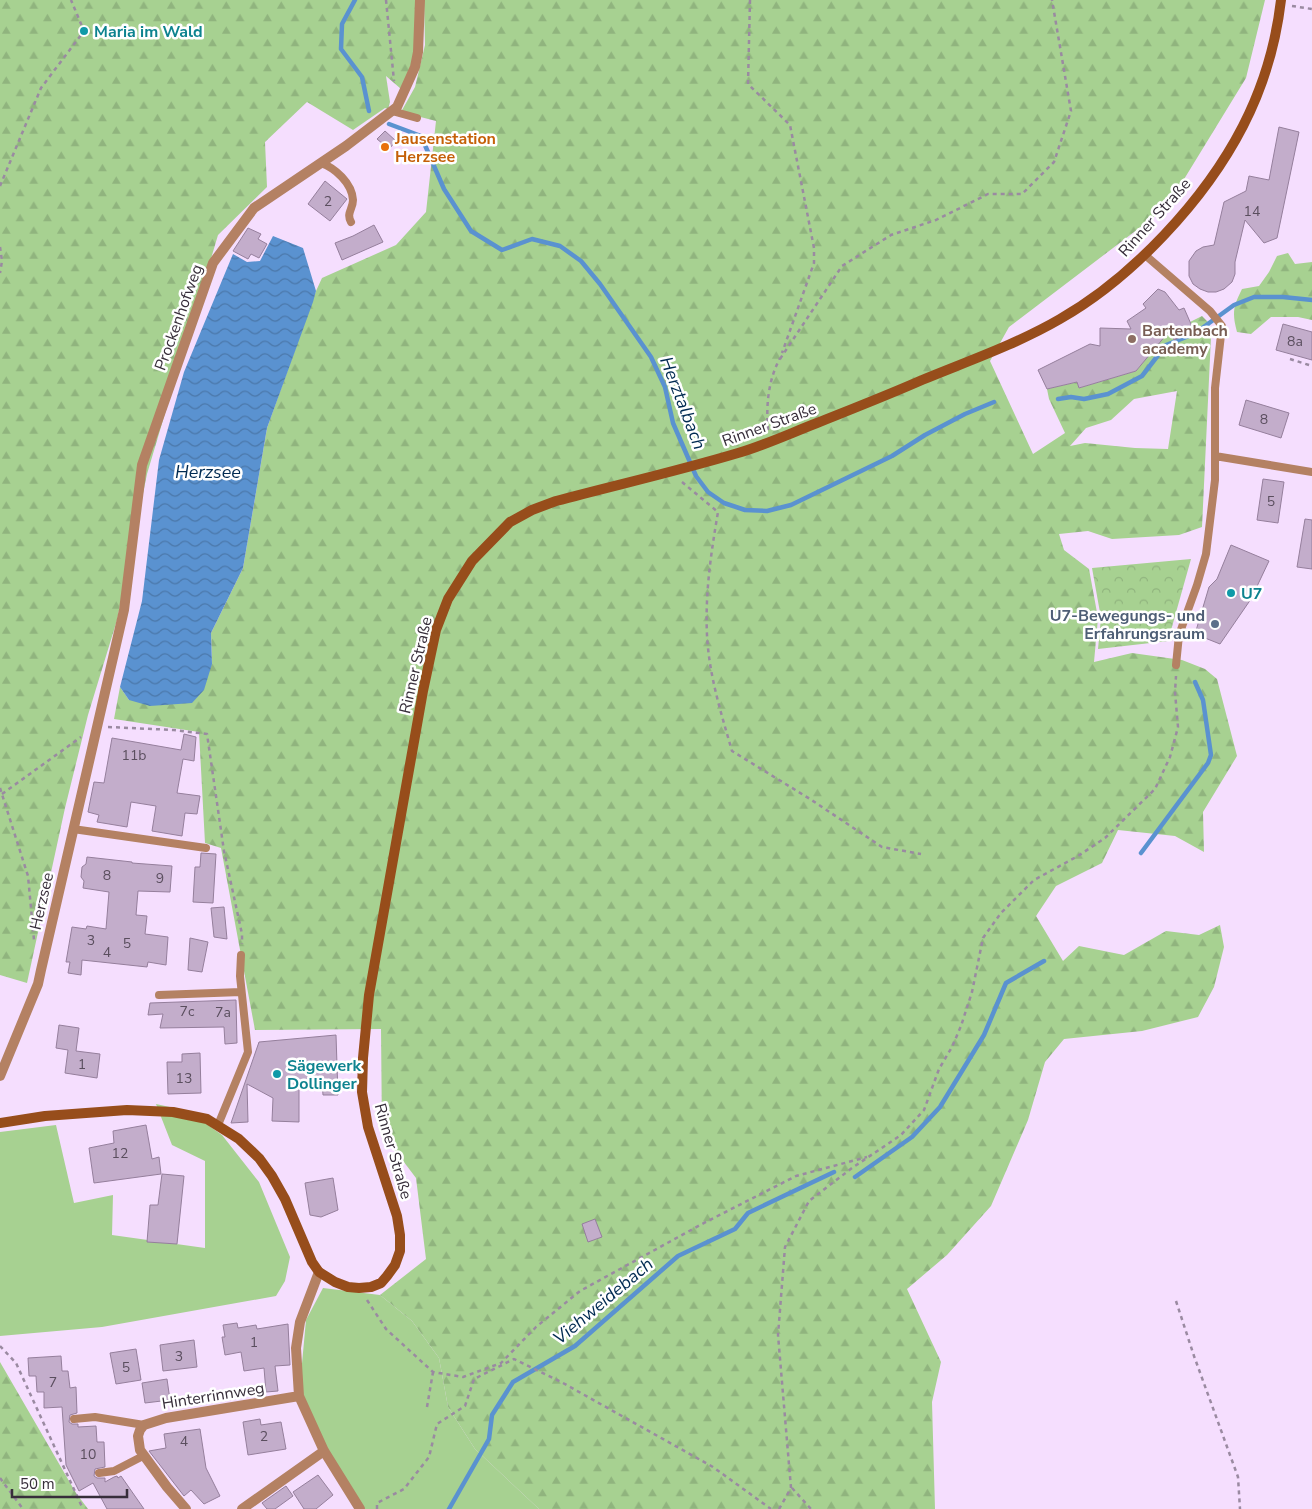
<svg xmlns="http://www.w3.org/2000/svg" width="1312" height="1509" font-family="'Nunito Sans',sans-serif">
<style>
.grass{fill:#a7d191}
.forest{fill:url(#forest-firs);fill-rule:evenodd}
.park{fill:url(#park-crowns)}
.water{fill:url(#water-waves)}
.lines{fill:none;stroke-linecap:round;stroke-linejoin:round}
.stream{stroke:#5a92d0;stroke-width:4.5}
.building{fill:#c3adcb;stroke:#957f9c}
.path{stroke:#9a8aa1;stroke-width:2.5;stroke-dasharray:4 4;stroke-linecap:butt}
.lane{stroke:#b48163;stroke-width:8}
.street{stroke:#b48163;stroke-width:10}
.secondary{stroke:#974d1b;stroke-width:10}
.culture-dot{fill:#0f9aa8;stroke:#fff;stroke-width:2}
.food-dot{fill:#e8710a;stroke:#fff;stroke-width:2}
.education-dot{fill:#8d6e63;stroke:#fff;stroke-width:2}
.service-dot{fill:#5c6f8a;stroke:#fff;stroke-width:2}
.labels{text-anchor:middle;stroke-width:5;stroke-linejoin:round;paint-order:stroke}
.number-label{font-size:14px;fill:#5a4e5e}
.culture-label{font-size:16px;font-weight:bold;fill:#0d838f;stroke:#fff;text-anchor:start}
.food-label{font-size:16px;font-weight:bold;fill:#c56008;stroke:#fff;text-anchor:start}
.street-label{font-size:16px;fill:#372e3a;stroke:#fff}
.education-label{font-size:16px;font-weight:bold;fill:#785e54;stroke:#fff;text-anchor:start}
.service-label{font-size:16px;font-weight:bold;fill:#4e5e75;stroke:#fff;text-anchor:end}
.water-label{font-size:18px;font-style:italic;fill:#002a51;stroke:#fff}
</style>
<defs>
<pattern id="forest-firs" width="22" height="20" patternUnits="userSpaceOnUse" patternTransform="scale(1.25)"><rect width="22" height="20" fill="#a7d191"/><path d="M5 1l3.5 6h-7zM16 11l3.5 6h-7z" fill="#90b47e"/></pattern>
<pattern id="park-crowns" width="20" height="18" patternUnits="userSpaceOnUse" patternTransform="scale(1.25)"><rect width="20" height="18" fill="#a7d191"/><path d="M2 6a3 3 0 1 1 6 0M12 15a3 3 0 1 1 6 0" fill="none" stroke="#90b47e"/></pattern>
<pattern id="water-waves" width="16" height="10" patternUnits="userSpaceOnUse" patternTransform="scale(1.25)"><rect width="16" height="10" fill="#5a92d0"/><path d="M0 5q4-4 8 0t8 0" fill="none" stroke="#4b78aa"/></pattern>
</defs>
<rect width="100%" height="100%" fill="#f5defe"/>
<path class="grass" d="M156 1104 188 1111 222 1135 259 1182 290 1257 285 1281 276 1296 102 1327 0 1336V1132L56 1125 74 1203 113 1195 112 1235 205 1248V1161L172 1145Z
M323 1288 380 1295 412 1321 439 1358 448 1407 475 1449 539 1509H360L299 1396 306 1320Z"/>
<path class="forest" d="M0 0H417C416 31 418 63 401 89L386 76 390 102 388 109 385 108 353 130 307 102 265 142 267 187 218 235 147 474 117 620 88 715 65 808 27 983 0 975Z
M424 0H1265L1246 78 1167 207 1009 327 990 361 1033 454 1065 433 1049 399 1047 389 1077 382 1079 388 1136 371 1164 337 1172 333 1175 340 1194 331 1190 322 1202 316 1209 323 1211 337 1202 527 1179 535 1112 539 1088 531 1059 534 1064 550 1089 569 1098 618 1094 662 1132 653 1182 660 1205 669 1217 679 1237 756 1203 812 1204 852 1175 836 1118 830 1102 863 1056 886 1036 916 1063 961 1079 946 1124 955 1166 931 1199 935 1220 925 1224 947 1214 987 1198 1017 1142 1031 1064 1039 1045 1062 1028 1120 991 1206 947 1255 907 1289 941 1362 932 1402 935 1509H539L475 1449 448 1407 439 1358 412 1321 380 1295 426 1259 416 1178 382 1133 381 1029 255 1030 221 848 205 843 199 732 114 719 120 687 129 700 212 664 211 633 243 568 267 428 316 291 322 278 396 245 426 212 436 121 401 112 415 87 425 45ZM1177 391 1168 449 1135 448 1085 443 1070 446 1086 428 1111 420 1134 399Z
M1288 253 1295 264 1312 262V320L1298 317H1271L1251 334 1237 332C1232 313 1233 307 1242 289L1259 286 1269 272 1277 256Z
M0 1362 76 1493 88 1509H0Z"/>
<path class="park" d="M1191 559 1168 641 1098 649 1101 618 1092 568Z"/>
<path class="water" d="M273 236 303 248 316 291 313 302 267 428 243 568 211 633 212 664 204 690 192 703 150 706 129 700 120 687 142 601 159 460 184 372 233 254 247 262 260 261Z"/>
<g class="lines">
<path class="stream" d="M355 0 342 24 341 49 362 77 369 111
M389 124 421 136 444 189 471 231 502 250 532 239 560 246 581 261 600 284 651 357 665 387 673 423 696 476 708 492 724 503 745 510 767 511 791 505 892 456 925 435 965 414 994 402
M1058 399 1071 397 1084 399 1108 394 1142 376 1166 345 1194 334 1234 305 1254 297H1283L1312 300
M1141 853 1208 763 1211 755 1203 700 1195 682
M855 1177 912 1137 940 1107 984 1035 1006 983 1044 961
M449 1509 489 1439 492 1415 513 1382 575 1346 678 1256 735 1229 748 1213 834 1172"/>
</g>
<path class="building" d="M1279 127 1299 132 1277 238 1264 243 1245 220 1235 262V274L1232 282 1224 289 1216 292H1208L1200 289 1193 284 1189 276V261L1196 251 1203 247 1214 245 1224 202 1246 191 1249 176 1269 180Z
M385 131 396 141 389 149 377 139Z
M325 181 347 199 330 221 308 204Z
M374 225 383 242 342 260 335 243 353 236Z
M248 228 261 234 258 239 267 244 259 258 251 254 248 259 233 251Z
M1158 289 1165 292 1179 310 1184 308 1194 331 1174 340 1171 329 1136 371 1079 388 1077 382 1047 389 1038 370 1090 344 1100 346V328L1131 329 1127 321 1146 308 1143 304Z
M1283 324 1312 332V360L1276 350Z
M1246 400 1289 413 1281 438 1239 425Z
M1263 479 1284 482 1278 523 1257 520Z
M1305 519 1312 520V569L1297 567Z
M1231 545 1269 561 1251 599 1220 644 1195 634 1209 587 1217 579Z
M184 734 196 737 194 761 183 759 177 793 200 796 197 814 185 813 182 836 152 831 156 806 131 802 127 827 97 822 99 815 88 812 94 782 104 783 112 738 181 750Z
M201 853 216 854 213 903 193 902 195 867H200Z
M87 857 132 862V863L172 866 170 892 138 891 136 915 147 916 145 934 168 937 166 965 148 962 147 967 82 960 81 975 68 973 70 962H66L72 927 86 929 87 926 106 929 109 892 83 888 84 881 81 877 82 867 86 864Z
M224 907 227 939 214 937 211 908Z
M190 938 208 942 202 972 188 970Z
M236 1000 237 1043 225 1044 224 1027 160 1028 163 1014 148 1015 150 1003Z
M59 1025 79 1028 76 1051 100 1054 97 1078 65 1073 68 1050 56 1048Z
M336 1035 338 1095H323L322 1082 299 1083V1122L272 1121 273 1098 247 1084 248 1122 231 1123 259 1042Z
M200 1053 201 1093 168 1094 167 1062H182V1054Z
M146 1125 152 1159 159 1157 161 1174 94 1183 89 1148 114 1143 113 1131Z
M162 1174 184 1176 177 1244 147 1242 150 1205H158Z
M333 1178 338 1210 321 1217 310 1215 305 1183Z
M595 1219 602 1237 588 1242 582 1224Z
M237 1323 238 1328 256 1325 257 1329 288 1324 290 1365 275 1366 278 1391 266 1392 264 1368 244 1371 241 1352 225 1355 222 1337H225L223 1325Z
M194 1340 197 1367 163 1371 160 1345Z
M136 1349 141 1380 116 1384 110 1353Z
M61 1356 62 1371H68L70 1388 76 1387 77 1413 70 1415 69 1422 72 1424H78V1427L96 1426 97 1442H104L105 1467 95 1469 94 1476 97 1478H105V1482L114 1477 117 1476 118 1478 121 1476 144 1509H107L93 1483 79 1491 66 1465 62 1407 44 1408V1392H37L36 1376H29L28 1358Z
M167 1379 170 1400 145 1403 142 1383Z
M260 1419 261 1425 281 1422 286 1449 248 1455 243 1422Z
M200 1429 206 1468 220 1496 204 1504 191 1490 184 1496 149 1451 166 1448 164 1434Z
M318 1475 333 1495 316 1509H304L293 1492Z
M286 1486 293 1496 275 1509H267L262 1503Z"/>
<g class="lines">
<path class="path" d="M386 0 394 81
M750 0 748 84 790 125 814 248V263L782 353
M1292 6 1312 9
M0 186 41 88 84 31 71 0
M0 247 2 261 0 273
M780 359 842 266 891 235 936 220 988 194H1022L1054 162 1071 111 1052 0
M1290 359 1312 366
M768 430C766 405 768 381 780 358
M682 482 718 512C711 553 705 593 707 635 709 675 721 713 732 751L810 799 882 847 921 854
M108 727 174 730 207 734 224 851 242 934V944
M0 788 28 876 34 940
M2 794 81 737
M367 1300 386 1329 433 1372 463 1377 501 1363 536 1327 580 1291 702 1224 796 1176 867 1157
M1176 1301 1194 1356 1238 1477 1240 1509
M0 1346 16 1363 83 1509
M427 1407 433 1372
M0 1478 23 1509
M792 1488 811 1509
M377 1509V1503L404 1489 429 1457 437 1424 465 1406 474 1379 514 1359 563 1383 713 1467 771 1509
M779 1509 791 1488 778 1335 785 1247 809 1201 852 1168 901 1135 924 1110 939 1069 952 1047 961 1026 972 992 983 938 1001 913 1034 880 1078 856 1105 838 1155 789 1170 757 1178 727 1175 692 1176 676"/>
<path class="lane" d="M392 111 417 118
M321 163C335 168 352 183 353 200 353 209 346 213 351 222
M1145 255 1210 311 1222 326 1215 388V456L1312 472
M1176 665 1179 635 1197 585 1206 554 1215 480V456
M73 829 206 848
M159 995 241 992
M218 1125 248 1052 240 976 241 955
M74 1419 95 1417 144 1425
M99 1473 114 1471 143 1456"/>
<path class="street" d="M0 1076 38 984 41 970 124 610 142 465 213 263 254 208 346 146 397 107 415 67 418 52 420 0
M319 1272 300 1322 296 1348 299 1396 324 1451 360 1509
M186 1509 167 1487 140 1450 138 1436 140 1430 144 1425 166 1418 299 1396
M242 1509 324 1451"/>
<path class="secondary" d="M0 1123 45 1116 127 1110 173 1112 207 1119 239 1139 259 1158 272 1176 285 1199 312 1262 319 1272 335 1282 348 1287 359 1288 371 1287 381 1283 387 1276 395 1265 400 1251V1235L397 1216 368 1127 362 1092 363 1058 369 995 423 691 436 630 448 599 472 561 510 522 532 510 556 501C616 485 678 471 738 453 765 445 791 433 817 423 852 409 888 395 922 380 968 361 1017 344 1060 319 1132 278 1205 200 1243 126 1263 87 1276 43 1281 0"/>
</g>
<g class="culture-dot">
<circle cx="84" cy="31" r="5"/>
<circle cx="1231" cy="593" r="5"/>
<circle cx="277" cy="1074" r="5"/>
</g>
<circle class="food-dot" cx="385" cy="147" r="5"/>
<circle class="education-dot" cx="1132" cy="339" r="5"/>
<circle class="service-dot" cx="1215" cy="624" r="5"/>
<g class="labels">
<g class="number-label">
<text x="328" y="206">2</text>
<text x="1252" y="216">14</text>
<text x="1295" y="346">8a</text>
<text x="1264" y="424">8</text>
<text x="1271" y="506">5</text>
<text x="134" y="760">11b</text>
<text x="107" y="880">8</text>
<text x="160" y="883">9</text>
<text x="91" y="945">3</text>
<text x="127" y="948">5</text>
<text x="107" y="957">4</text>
<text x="187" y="1016">7c</text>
<text x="223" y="1017">7a</text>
<text x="82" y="1069">1</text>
<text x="184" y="1083">13</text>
<text x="120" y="1158">12</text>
<text x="254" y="1347">1</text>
<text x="179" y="1361">3</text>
<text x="126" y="1372">5</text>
<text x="53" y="1387">7</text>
<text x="264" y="1441">2</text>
<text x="184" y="1446">4</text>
<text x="88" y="1459">10</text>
</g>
<g class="culture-label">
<text x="94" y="37">Maria im Wald</text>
<text x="1241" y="599">U7</text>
<text x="287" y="1071">Sägewerk<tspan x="287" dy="18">Dollinger</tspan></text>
</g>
<g class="food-label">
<text x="395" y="144">Jausenstation<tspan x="395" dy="18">Herzsee</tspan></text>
</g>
<g class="street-label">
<text transform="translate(1154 217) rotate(-48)" y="6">Rinner Straße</text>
<text transform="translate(178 317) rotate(-70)" y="6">Prockenhofweg</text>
<text transform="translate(769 424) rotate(-20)" y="6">Rinner Straße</text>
<text transform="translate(415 665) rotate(-77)" y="6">Rinner Straße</text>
<text transform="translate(41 901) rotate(-77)" y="6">Herzsee</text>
<text transform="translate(394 1151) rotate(74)" y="6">Rinner Straße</text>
<text transform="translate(213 1395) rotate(-9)" y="6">Hinterrinnweg</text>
</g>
<g class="education-label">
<text x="1142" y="336">Bartenbach<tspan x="1142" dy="18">academy</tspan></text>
</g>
<g class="service-label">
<text x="1205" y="621">U7-Bewegungs- und<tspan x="1205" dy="18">Erfahrungsraum</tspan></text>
</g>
<g class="water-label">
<text transform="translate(683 403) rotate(69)" y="6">Herztalbach</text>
<text x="208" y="478">Herzsee</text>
<text transform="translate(603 1301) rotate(-40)" y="6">Viehweidebach</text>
</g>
</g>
<path d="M12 1489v8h115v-8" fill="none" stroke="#372e3a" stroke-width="2.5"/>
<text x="20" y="1489" font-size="15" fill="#372e3a" stroke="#ffffff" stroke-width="4" paint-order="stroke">50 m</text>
</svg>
